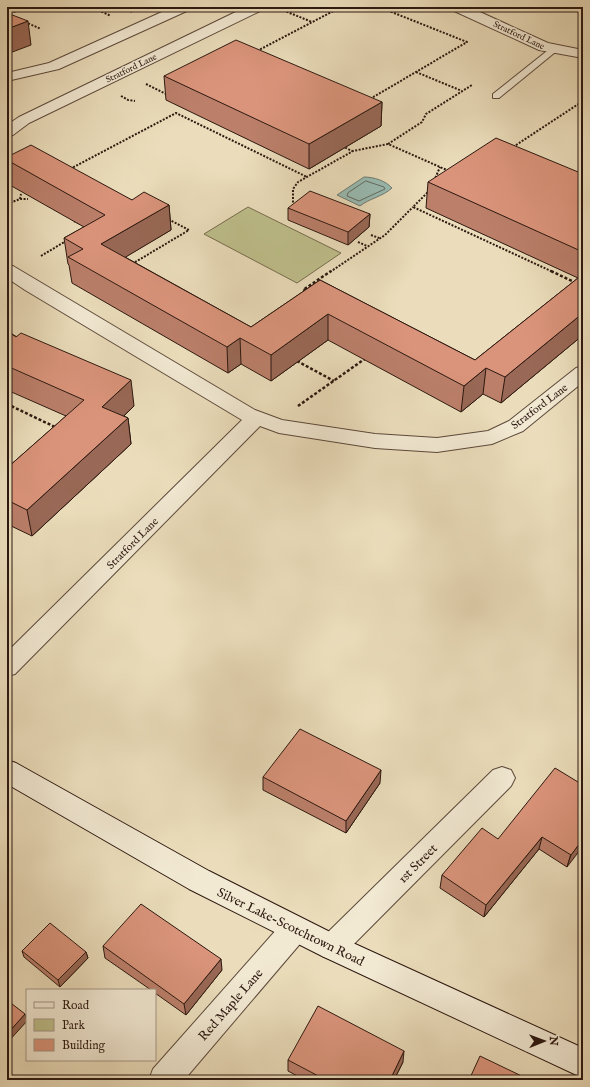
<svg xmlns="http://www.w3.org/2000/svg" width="590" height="1087" font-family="'IM FELL English',serif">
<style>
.green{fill:#bebf8b;stroke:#756c4e}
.water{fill:#98bbb2;stroke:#6d7a71}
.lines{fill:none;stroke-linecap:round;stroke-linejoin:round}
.shore{stroke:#626a61;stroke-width:1}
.lane-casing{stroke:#5c493b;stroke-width:2}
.street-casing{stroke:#5c493b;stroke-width:2}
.secondary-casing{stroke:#2c1810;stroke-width:2}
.path-far1{stroke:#2c1810;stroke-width:2;stroke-dasharray:2 1.5;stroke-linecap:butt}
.path{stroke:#2c1810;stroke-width:2.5;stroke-dasharray:3 2;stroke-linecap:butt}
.lane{fill:#f2e9d3;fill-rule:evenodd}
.street{fill:#f2e9d3;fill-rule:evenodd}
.secondary{fill:#f2e9d3;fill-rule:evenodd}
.wall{fill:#bb7f6a;stroke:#2c1810}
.shaded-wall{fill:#996856;stroke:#2c1810}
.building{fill:#da947b;stroke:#2c1810}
.labels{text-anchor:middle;stroke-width:3;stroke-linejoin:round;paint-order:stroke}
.far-street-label{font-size:9px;fill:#2c1810;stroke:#f2e9d3}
.street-label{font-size:11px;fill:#2c1810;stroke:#f2e9d3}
.near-street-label{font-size:13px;fill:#2c1810;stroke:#f2e9d3}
</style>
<rect width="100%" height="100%" fill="#ebddbb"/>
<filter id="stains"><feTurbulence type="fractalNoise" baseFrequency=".005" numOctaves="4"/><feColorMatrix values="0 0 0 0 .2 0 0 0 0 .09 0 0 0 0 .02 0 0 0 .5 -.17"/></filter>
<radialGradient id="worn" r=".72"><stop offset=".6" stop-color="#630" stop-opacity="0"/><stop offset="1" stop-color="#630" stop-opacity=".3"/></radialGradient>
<path class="green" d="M248 207 341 253 297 283 204 234Z"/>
<path class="water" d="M364 177C374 177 386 181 392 188 382 197 370 198 360 206L337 195Z"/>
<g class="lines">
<path class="shore" d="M366 181 384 187 385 189 359 201 347 196 348 193Z"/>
<defs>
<path id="lane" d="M552 47 559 49 499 98H493V94Z"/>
<path id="street" d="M173 7H191L189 10 59 69 7 81V73L49 63Z
M246 7H264L262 10 29 123 13 135 7 137V125L19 117Z
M450 7H469L548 43 583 50V58L539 50 452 10Z
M7 265 13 266 255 410 282 420 375 434 437 438 488 431 509 421 576 368 583 366V382L523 431 492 444 437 452 375 448 279 433 260 426 15 674 7 676V652L242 420 25 290 7 278Z
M502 767 511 770 515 778 511 786 342 956 332 960 322 956 318 947 322 938 493 770Z
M295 916 305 920 309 929 305 938 184 1080H149L153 1069 285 920Z"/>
<path id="secondary" d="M7 760 16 763 209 871 342 938 583 1048V1078L322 956 189 889 7 784Z"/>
</defs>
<use href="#lane" class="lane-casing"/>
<use href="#street" class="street-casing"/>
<use href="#secondary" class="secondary-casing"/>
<path class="path-far1" d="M92 7 111 16
M280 9 312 22
M7 15 25 7
M25 22 41 29
M257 51 341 7
M416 72 462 91
M146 84 168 95
M121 96 128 100 135 101
M370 99 467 42 379 7
M388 144 422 122 426 114 472 85
M342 146 352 151
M513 147 583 101
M70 169 176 113 307 177
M434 181 440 167
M430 190 413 207 553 272
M20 199 21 194
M7 204 20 199H28
M293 206V189L298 182 353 151 388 144 449 171
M74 221 80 224
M371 235 379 238
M358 242 367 246
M41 256 66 241
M132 264 189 230 168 219
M330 272 385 235 413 207"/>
<path class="path" d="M551 271 576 283
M306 291 303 290 331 271
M297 361 334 381
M7 404 55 427
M298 406 366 358"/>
<use href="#lane" class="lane"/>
<use href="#street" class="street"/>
<use href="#secondary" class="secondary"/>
</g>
<path class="wall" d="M120 7H142L131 12Z
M164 76 382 102 381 126 309 169 166 100Z
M7 157 132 200 169 205 171 230 125 257 251 327 320 280 475 360 578 278 426 208 428 182 583 174V335L501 403 483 394 461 412 328 340 271 381 241 364 228 373 72 283 69 265 68 264 64 238 84 227 8 184 7 177Z
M288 208 370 214 369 227 348 245 288 220Z
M7 331 134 406 124 416 128 418 131 444 32 536 7 524V468L66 416 7 390Z
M263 777 380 783 346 833 263 790Z
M582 816 567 867 539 849 484 917 440 888 442 875 498 839Z
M103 946 222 970 186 1015 155 993V990H151L105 958Z
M22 951 86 952 88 958 60 987 24 957Z
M288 1060 403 1062 394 1080H305L288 1071Z"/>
<path class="shaded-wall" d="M131 7H142L131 12Z
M28 21 31 45 7 54V29Z
M382 102 381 126 309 169V144Z
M169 205 171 230 104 270 101 244Z
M370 214 369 227 348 245V232Z
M583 313V335L501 403 505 377Z
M328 314V340L271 381V355Z
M240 338 241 364 228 373 227 347Z
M486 368 483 394 461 412 464 386Z
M131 380 134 406 106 433 102 407Z
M128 418 131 444 32 536 27 510Z
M381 770 380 783 346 833V821Z
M583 807V816L575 826 578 814Z
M542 837 539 849 484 917 486 905Z
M583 839V846L567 867 571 855Z
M86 952 88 958 60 987 58 980Z
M221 959 222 970 186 1015 184 1004Z
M25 1014 27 1021 7 1043V1034Z
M404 1051 403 1062 394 1080H390Z"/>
<path class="building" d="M7 13 28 21 7 29Z
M236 40 382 102 309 144 164 76Z
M496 138 583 174V252L428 182Z
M31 145 132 200 144 192 169 205 101 244 251 327 320 280 475 360 583 274V313L505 377 486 368 464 386 328 314 271 355 240 338 227 347 68 257 83 249 64 238 105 215 7 160V157Z
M310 191 370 214 348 232 288 208Z
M7 331 16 337 21 333 131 380 102 407 128 418 27 510 7 500V468L84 400 7 366Z
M300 729 381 770 346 821 263 777Z
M555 768 583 785V807L578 814 583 817V839L571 855 542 837 486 905 442 875 482 828 498 839Z
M141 904 221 959 184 1004 103 946Z
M50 923 86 952 58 980 22 951Z
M7 1000 25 1014 7 1034Z
M318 1006 404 1051 390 1080H326L288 1060Z
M480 1056 530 1080H469Z"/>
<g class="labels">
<g class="far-street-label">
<text transform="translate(519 35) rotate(25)" y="3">Stratford Lane</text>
<text transform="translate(131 68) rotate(-26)" y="3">Stratford Lane</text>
</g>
<g class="street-label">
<text transform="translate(539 406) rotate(-37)" y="4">Stratford Lane</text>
<text transform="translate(132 543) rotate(-45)" y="4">Stratford Lane</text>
</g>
<g class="near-street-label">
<text transform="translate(417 863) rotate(-45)" y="5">1st Street</text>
<text transform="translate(291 926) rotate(26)" y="5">Silver Lake-Scotchtown Road</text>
<text transform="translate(230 1004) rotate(-49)" y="5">Red Maple Lane</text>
</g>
</g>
<rect width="590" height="1087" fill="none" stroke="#ebddbb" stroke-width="24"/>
<rect x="8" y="8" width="574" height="1071" fill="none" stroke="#2c1810" stroke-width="2"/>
<rect x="12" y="12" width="566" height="1063" fill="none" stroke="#2c1810"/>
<rect x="26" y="989" width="130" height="72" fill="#f2e9d3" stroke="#a39585"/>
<rect x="34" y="1002" width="20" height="6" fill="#f2e9d3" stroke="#a39585"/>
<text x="62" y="1009" font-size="12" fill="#2c1810">Road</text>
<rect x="34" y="1019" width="20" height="12" fill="#bebf8b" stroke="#a39585"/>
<text x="62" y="1029" font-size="12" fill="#2c1810">Park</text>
<rect x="34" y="1039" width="20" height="12" fill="#da947b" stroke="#a39585"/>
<text x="62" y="1049" font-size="12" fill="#2c1810">Building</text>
<g transform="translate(544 1041) rotate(89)" stroke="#f2e9d3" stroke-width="3" paint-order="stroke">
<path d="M0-3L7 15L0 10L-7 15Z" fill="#2c1810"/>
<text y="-6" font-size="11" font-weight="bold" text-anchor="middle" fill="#2c1810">N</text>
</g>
<rect width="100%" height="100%" filter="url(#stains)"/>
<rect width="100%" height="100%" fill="url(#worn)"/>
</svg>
